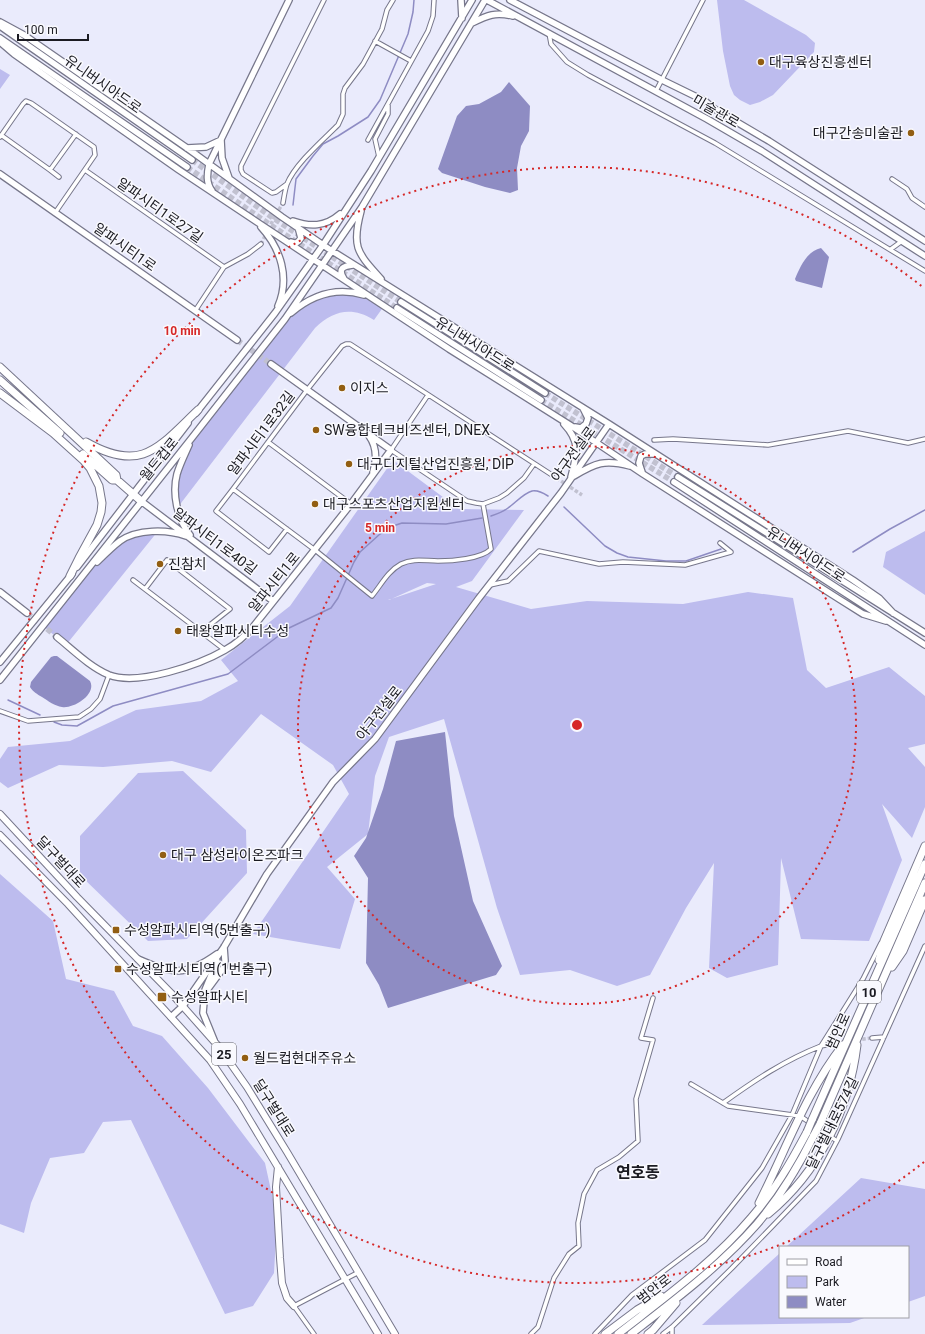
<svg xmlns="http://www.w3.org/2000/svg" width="925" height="1334" font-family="Roboto,'Noto Sans KR',sans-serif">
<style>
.green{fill:#bdbcee;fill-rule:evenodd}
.water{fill:#8e8cc3}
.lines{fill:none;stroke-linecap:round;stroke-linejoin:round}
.stream{stroke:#8e8cc3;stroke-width:1.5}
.street-tunnel{stroke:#c1c1d0;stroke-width:3.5;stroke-dasharray:3.5 2;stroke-linecap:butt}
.secondary-tunnel{stroke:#c1c1d0;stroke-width:5.5;stroke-dasharray:5.5 3;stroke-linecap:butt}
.street-casing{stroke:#77778b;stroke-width:5.5}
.secondary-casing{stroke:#77778b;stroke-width:8}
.primary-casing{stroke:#77778b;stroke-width:8}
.highway-casing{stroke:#77778b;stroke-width:9}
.street{stroke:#fff;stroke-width:3.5}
.secondary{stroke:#fff;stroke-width:5.5}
.primary{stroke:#fff;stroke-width:6}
.highway{stroke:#fff;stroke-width:7}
.highway-bridge-casing{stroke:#77778b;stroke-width:9;stroke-linecap:butt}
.highway-bridge{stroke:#fff;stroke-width:7}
.ring{fill:none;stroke:#d62828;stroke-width:2;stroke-dasharray:2 4}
.poi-dot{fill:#925e12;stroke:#f9f9fe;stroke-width:1.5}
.labels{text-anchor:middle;stroke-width:3;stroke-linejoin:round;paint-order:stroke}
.shield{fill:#f9f9fe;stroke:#5e5e64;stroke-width:1}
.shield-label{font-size:13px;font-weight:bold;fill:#1b1b22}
.poi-label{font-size:14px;fill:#1b1b22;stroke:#f9f9fe;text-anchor:start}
.street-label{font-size:14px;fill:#1b1b22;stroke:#f9f9fe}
.quarter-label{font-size:16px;font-weight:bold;fill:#1b1b22;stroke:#f9f9fe}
.centre{fill:#d62828;stroke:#f9f9fe;stroke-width:2}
.ring-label{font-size:12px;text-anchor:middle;font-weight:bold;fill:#d62828;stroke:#f9f9fe;stroke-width:3;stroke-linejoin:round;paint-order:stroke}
</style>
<rect width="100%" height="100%" fill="#eaebfc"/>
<path class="green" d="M717 0H744L806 35 815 43 814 52 773 95 760 102 750 105 740 100 734 95 730 86 723 51Z
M0 69 10 75 0 89Z
M329 293 365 296 384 306 374 320C351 306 333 311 315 328L178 507 175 489 189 445 285 319 296 309Z
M393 460 459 509 524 510 472 581 456 587 531 609 587 601 683 604 748 592 793 598 807 670 826 688 889 667 925 696V744L908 748 925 767V807L912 838 882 804 902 860 869 941 801 939 781 858 778 965 727 978 709 968 714 863 686 908 650 975 617 986 570 970 520 975 497 908 444 719 389 737 375 776 368 834 327 867 355 899 340 949 253 934 349 794 333 765 261 714 211 772 172 761 103 767 59 765 8 788 0 782V759L8 747 70 741 136 710 201 701 238 681 221 660 290 606ZM427 583 436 584 388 600H389Z
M158 531 66 645 43 626 84 575 121 541 135 535Z
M925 531V595L883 567 886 552Z
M183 771 246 830 247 873 187 939 148 941 80 875V836L138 773Z
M0 874 53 921 66 979 114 991 133 1026 162 1036 208 1088 265 1163 277 1218 274 1273 253 1306 225 1314 131 1120 103 1122 84 1153 50 1158 31 1203 24 1233 0 1224Z
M861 1178 925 1189V1296L908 1302V1247H786Z
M780 1253V1317H867L850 1323 702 1325Z"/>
<path class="water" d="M509 82 530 106 529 131 521 146 517 168 518 190 510 193 485 187 442 173 438 169 457 116 466 106 479 104 501 92Z
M821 248 829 257 822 288 796 281 795 279C800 267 807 251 821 248Z
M54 656H57L90 681C97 694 74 709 62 707 55 706 48 701 42 697 37 694 33 692 30 687L31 682 51 657Z
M445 732 454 816 473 901 502 966 496 975 388 1008 379 985 366 963 368 878 354 856 366 838 383 789 396 741Z"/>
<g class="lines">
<path class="stream" d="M293 205 296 179 313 156 323 144 338 136 368 117 380 100 408 34 413 12 414 0
M564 507 605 546 617 553 628 557 666 561H686L721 549
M491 516C497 514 503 512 508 508 515 503 524 493 532 491 538 490 543 493 548 496
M853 552 890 529 925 510
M8 700 40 715
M54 722 62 725 77 726 113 706 228 674 289 628 331 608 338 598 354 562 360 552 380 534 396 525 402 523 446 524 482 518"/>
<path class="street-tunnel" d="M261 244 275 216 283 203
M552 475 582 495
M835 1043 872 1038"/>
<path class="secondary-tunnel" d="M192 160 273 218 401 302
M187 167 269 224 397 308
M237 340 271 364
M545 393 678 477
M541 400 674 482
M27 613 57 637"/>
<defs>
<path id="street" d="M549 33 551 44 567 62 588 75 715 143 925 271
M375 41 411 61
M656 91 703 0
M1 135 50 170 76 134
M0 137 23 104 26 101 31 103 94 147 95 155 55 213
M368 140 428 31 433 16 434 0
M379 157 375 139 388 114V105
M50 170 59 177
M85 170 224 267
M892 179 907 189 912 198 925 207
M287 184 276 192 272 193 243 174 241 170V166L324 0
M283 203C284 197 285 190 287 184 295 164 323 140 338 125L343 114V94L345 88 363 64 382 29 387 10 393 0
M891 249 902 241
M195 311 224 267 248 254 261 244
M428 395 391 450 467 501 476 503 483 504 499 498 507 493 524 478 534 464
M654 440 673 439 768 445 848 431 908 443 925 439
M268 442 351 504
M233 489 216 511 269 552 287 529
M483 504 491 549C481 559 452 561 438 561 425 561 413 558 401 564 388 571 381 585 372 596L315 550 233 489 307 390 342 346 346 344H350L552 475
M133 580 225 650
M490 585 508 581 539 551 599 564 623 562 685 565 731 552 720 543
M145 589 167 560 230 609 201 632
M0 711 28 721 79 717 91 709 100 699 109 675
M872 1038 884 1037
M835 1043 821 1046 863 979 881 943
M691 1084 728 1106 800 1116 837 1141
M723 1103C755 1080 785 1060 821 1046
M314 1334 294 1306 359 1272
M531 1334 538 1327 554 1278 569 1254 579 1246 578 1223 584 1194 597 1170 619 1157 638 1141 636 1099 653 1040 641 1038 653 998
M595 1334 632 1295 705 1240 762 1168 792 1115 821 1046
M663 1334 672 1327
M672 1334V1327L732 1268 816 1181 838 1139 925 946"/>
<path id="secondary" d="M461 0 462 18
M487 0 707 119 762 151 925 256
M510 0 662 80 705 101 713 108 769 141 925 241
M0 22 24 35 187 148 282 217 329 249 609 424 853 580 879 598 893 613
M472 23C488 15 495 12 513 16
M0 26 192 160
M0 38 187 167
M0 42 14 54 179 170 257 222 449 349 573 427 643 474 839 599 863 614 886 621
M221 140 222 158 229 178
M187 148 206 147 221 140
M0 174 237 340
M212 191C206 183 207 174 209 164L289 0
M361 211C351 248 358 253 381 279
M293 221C310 227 325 227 340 214
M261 227C281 249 290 278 278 306
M291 242C296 244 298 243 301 238L298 227
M344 279C337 268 344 266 353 265
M401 302 545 393
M397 308 541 400
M291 313C312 295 337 287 364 295
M196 413 275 313 323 245 371 171 472 0
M564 424C581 442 577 454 571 477
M575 427 581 428 586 424 588 418 583 408
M369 436C377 447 377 459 373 472
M189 445C185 454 180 464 177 474 172 493 177 519 190 535
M642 472 639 463 641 456 645 454H654
M574 476C595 463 605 459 630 466
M678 477 925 633
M674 482 925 645
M141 501 273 601
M97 562C104 555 112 547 120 541 137 529 167 529 186 536
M77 567 188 423
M0 592 27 613
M57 637C73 650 90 667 109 675 138 686 199 665 225 650 236 644 245 636 253 627L351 504 391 450 271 364
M0 662 72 574
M0 680 191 439 285 319 362 207 485 0
M138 959C172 974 185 977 217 954
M207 990 224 967 225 961 224 947
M171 1017 183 1006 224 947 267 874 333 782 375 739 479 598 561 493 609 424
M214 1040 203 1013 205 990 217 961"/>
<path id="primary" d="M0 814 77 897 171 993 219 1047 247 1087 287 1152 395 1334
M0 835 68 904 210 1060 240 1104 378 1334
M278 1167 276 1187 280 1258 282 1283 287 1298 294 1306"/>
<path id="highway" d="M0 367 116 475 117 480
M0 380 60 433
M0 393 53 433 84 461 90 468 99 486 102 503 101 512 97 525 79 558 70 576
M86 442C142 474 159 447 198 410
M83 454 112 480H117L141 501
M879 960 884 941 925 846
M892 967 903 951 925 900
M812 1120 925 864
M820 1124 925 883
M759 1203C786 1150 806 1092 843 1045
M768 1214C819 1172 849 1110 857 1045
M605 1334 637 1310 661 1296
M618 1334C664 1298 713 1263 751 1218 774 1192 791 1162 807 1132
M631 1334C675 1300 720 1266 757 1224 780 1197 798 1167 814 1135
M648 1334 653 1330 676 1303"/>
</defs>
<use href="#street" class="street-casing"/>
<use href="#secondary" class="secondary-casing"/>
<use href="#primary" class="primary-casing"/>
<use href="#highway" class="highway-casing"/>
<use href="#street" class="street"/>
<use href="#secondary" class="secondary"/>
<use href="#primary" class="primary"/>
<use href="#highway" class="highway"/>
<defs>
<path id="highway-bridge" d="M807 1132 812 1120
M814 1135 820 1124"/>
</defs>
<use href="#highway-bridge" class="highway-bridge-casing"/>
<use href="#highway-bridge" class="highway-bridge"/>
</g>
<g class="ring">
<circle cx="577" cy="725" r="279"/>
<path d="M924 1162A558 558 0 1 1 924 288"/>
</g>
<g class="poi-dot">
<circle cx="761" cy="62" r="4"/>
<circle cx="911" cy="133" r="4"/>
<circle cx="342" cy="388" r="4"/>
<circle cx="316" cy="430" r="4"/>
<circle cx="349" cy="464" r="4"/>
<circle cx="315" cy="504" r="4"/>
<circle cx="160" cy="564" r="4"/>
<circle cx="178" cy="631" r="4"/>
<circle cx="163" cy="855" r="4"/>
<rect x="112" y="926" width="8" height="8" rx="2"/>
<rect x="114" y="965" width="8" height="8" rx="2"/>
<rect x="157" y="992" width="10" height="10" rx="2"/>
<circle cx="245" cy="1058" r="4"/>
</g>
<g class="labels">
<g class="shield">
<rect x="857" y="981" width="24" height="22" rx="3"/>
<rect x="212" y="1043" width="24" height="22" rx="3"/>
</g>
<g class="shield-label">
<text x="869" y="997">10</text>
<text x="224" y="1059">25</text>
</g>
<g class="poi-label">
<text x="769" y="67">대구육상진흥센터</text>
<text x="903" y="138" text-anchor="end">대구간송미술관</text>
<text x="350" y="393">이지스</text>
<text x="324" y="435">SW융합테크비즈센터, DNEX</text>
<text x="357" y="469">대구디지털산업진흥원, DIP</text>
<text x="323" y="509">대구스포츠산업지원센터</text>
<text x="168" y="569">진참치</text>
<text x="186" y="636">태왕알파시티수성</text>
<text x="171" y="860">대구 삼성라이온즈파크</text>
<text x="124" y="935">수성알파시티역(5번출구)</text>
<text x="126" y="974">수성알파시티역(1번출구)</text>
<text x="171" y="1002">수성알파시티</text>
<text x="253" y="1063">월드컵현대주유소</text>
</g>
<g class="street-label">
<text transform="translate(103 84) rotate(35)" y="5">유니버시아드로</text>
<text transform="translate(716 111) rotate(30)" y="5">미술관로</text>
<text transform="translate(160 210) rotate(35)" y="5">알파시티1로27길</text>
<text transform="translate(125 247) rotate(35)" y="5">알파시티1로</text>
<text transform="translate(475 344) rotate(32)" y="5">유니버시아드로</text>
<text transform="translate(261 433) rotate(-53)" y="5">알파시티1로32길</text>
<text transform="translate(573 454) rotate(-54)" y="5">야구전설로</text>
<text transform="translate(159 459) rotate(-51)" y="5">월드컵로</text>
<text transform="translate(215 541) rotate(37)" y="5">알파시티1로40길</text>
<text transform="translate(806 554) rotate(33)" y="5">유니버시아드로</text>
<text transform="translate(274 582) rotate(-51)" y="5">알파시티1로</text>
<text transform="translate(379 713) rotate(-52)" y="5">야구전설로</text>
<text transform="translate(61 862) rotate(47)" y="5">달구벌대로</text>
<text transform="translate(838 1031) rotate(-66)" y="5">범안로</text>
<text transform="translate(274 1108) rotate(58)" y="5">달구벌대로</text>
<text transform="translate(832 1123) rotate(-64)" y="5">달구벌대로574길</text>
<text transform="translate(654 1289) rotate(-38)" y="5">범안로</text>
</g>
<g class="quarter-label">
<text x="638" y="1178">연호동</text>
</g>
</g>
<circle cx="577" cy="725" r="6" class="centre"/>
<g class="ring-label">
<text x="182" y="335">10 min</text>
<text x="380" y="532">5 min</text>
</g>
<rect x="779" y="1246" width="130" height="72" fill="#f9f9fe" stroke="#a0a0a6"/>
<rect x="787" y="1259" width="20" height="6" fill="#ffffff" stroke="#a0a0a6"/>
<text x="815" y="1266" font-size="12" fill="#1b1b22">Road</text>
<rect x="787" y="1276" width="20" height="12" fill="#bdbcee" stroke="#a0a0a6"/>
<text x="815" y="1286" font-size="12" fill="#1b1b22">Park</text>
<rect x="787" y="1296" width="20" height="12" fill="#8e8cc3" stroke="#a0a0a6"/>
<text x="815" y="1306" font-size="12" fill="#1b1b22">Water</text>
<path d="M18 34v6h70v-6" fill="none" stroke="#1b1b22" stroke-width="2"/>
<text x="24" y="34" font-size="12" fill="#1b1b22" stroke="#f9f9fe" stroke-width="3" paint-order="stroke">100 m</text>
</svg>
